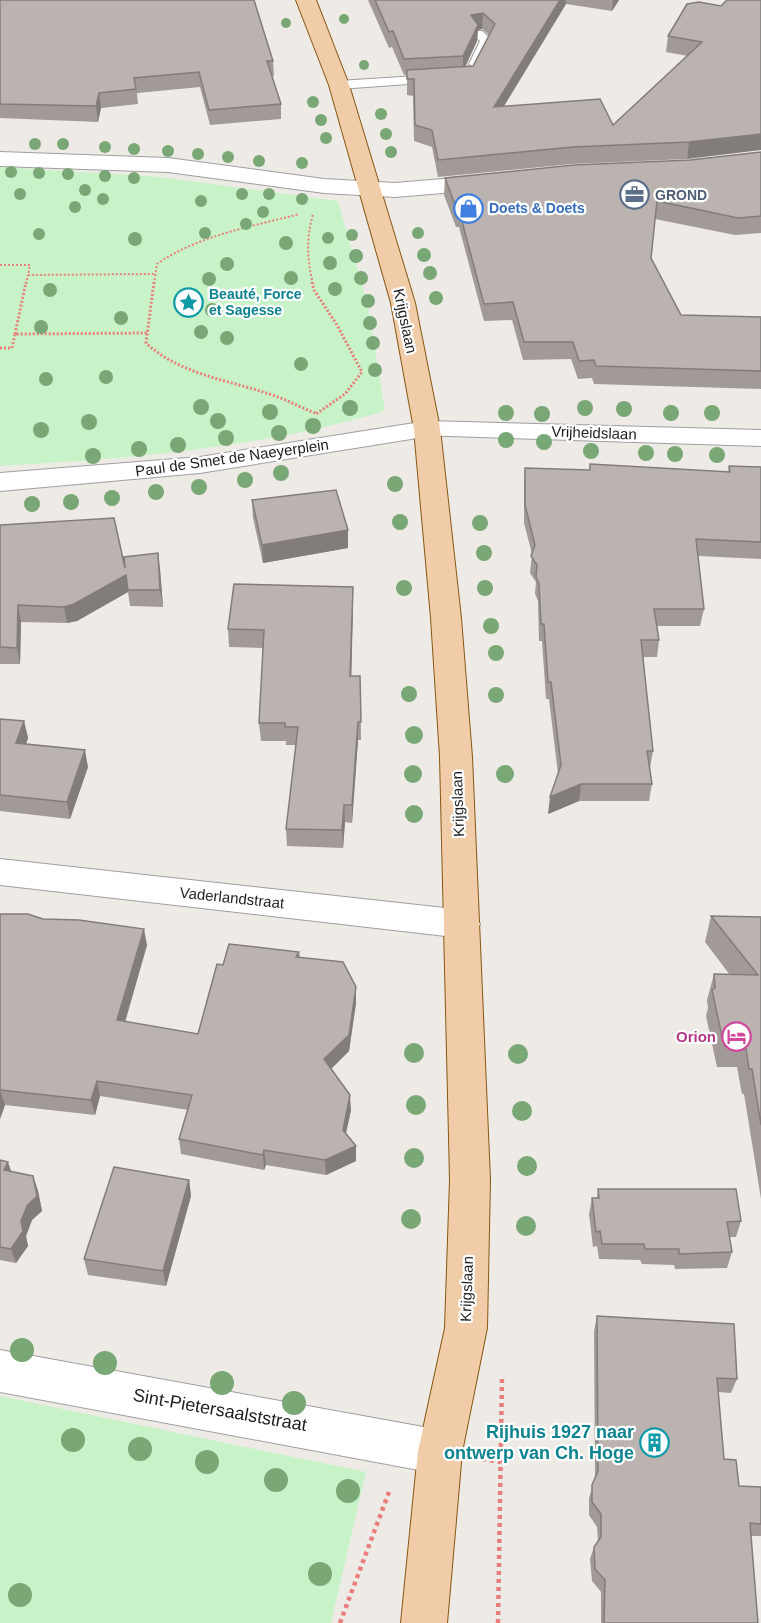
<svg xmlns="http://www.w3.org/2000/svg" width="761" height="1623" font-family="Helvetica,sans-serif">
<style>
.park{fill:#c8f3c8}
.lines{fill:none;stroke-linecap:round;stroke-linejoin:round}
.service-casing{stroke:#9f9f9f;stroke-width:2}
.minor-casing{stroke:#9f9f9f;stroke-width:2}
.tertiary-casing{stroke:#9f9f9f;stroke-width:2}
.primary-casing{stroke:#875712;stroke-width:2}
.path-far2{stroke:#e97e7c;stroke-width:2;stroke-dasharray:2 2;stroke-linecap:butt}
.path-far1{stroke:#e97e7c;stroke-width:3;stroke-dasharray:2 2;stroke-linecap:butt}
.path{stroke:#e97e7c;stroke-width:4.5;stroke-dasharray:4 4;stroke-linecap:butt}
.service{fill:#fff;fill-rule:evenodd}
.minor{fill:#fff;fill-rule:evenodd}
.tertiary{fill:#fff;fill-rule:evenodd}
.primary{fill:#f1cca8;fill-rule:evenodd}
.tree{fill:#79a775}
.wall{fill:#a19a96;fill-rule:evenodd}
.shaded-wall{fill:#837d7a}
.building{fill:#bbb3af;stroke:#837d7a;stroke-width:1.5}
.labels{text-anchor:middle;stroke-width:4.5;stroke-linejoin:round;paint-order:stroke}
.far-service-label{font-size:14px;font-weight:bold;fill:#4e5e75;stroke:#fff;text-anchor:start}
.far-shop-label{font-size:14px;font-weight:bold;fill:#366cbe;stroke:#fff;text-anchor:start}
.far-culture-label{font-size:14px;font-weight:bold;fill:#0d838f;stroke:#fff;text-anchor:start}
.street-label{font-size:15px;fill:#1e1e1e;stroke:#fff}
.hotel-label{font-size:15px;font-weight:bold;fill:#b23c85;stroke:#fff;text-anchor:end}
.near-street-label{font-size:18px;fill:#1e1e1e;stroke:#fff}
.near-culture-label{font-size:18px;font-weight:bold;fill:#0d838f;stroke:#fff;text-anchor:end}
</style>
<rect width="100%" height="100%" fill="#eeebe6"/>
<path class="park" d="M0 167 161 177 338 201 368 306 385 411C260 448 130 459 0 466Z
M0 1396 366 1472 331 1623H0Z"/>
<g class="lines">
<defs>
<path id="service" d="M474 31H482L492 40 481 64 475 68 469 64 480 41 472 33Z
M432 75 438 79 436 82 339 89 333 85 339 81Z"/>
<path id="minor" d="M0 152 168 158 324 179 395 183 491 175 499 177 502 182 499 187 491 189 395 197 324 193 168 172 0 166Z
M427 421 436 423 440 429 436 435 200 473 0 491V473L200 457Z
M0 859 463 910 475 914 480 924 475 934 463 938 0 885Z
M0 1350 440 1430 455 1437 462 1452 455 1467 440 1474 0 1392Z"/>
<path id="tertiary" d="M427 421 761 430V446L418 435 414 429 418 423Z"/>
<path id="primary" d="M296 0H316L349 85 415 303 440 429 461 618 472 757 490 1180 487 1328 462 1452 447 1623H401L418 1452 445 1328 450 1180 440 757 431 618 414 429 391 303 329 85Z"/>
</defs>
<use href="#service" class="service-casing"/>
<use href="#minor" class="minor-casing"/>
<use href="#tertiary" class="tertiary-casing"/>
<use href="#primary" class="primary-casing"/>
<path class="path-far2" d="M0 265H30L28 275 156 274
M26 284 28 275
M154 284 157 264C199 235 251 227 299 214
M313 284C307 259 306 239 313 214"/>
<path class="path-far1" d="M154 282 146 343C182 376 231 380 275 396 290 401 303 409 318 414
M312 282 314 290 337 325 362 372 345 394 316 414
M15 334 26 282
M0 348H12L15 334 148 333"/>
<path class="path" d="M482 1459 501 1462
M340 1623 389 1492
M498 1623 502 1378"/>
<use href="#service" class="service"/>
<use href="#minor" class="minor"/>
<use href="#tertiary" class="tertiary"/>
<use href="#primary" class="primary"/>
</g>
<g class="tree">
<circle cx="344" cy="19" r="5"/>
<circle cx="286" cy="23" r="5"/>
<circle cx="364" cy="65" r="5"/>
<circle cx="313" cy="102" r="6"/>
<circle cx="381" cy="114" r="6"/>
<circle cx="321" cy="120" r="6"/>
<circle cx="386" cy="134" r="6"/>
<circle cx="326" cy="138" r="6"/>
<circle cx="35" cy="144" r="6"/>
<circle cx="63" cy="144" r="6"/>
<circle cx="105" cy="147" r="6"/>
<circle cx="134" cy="149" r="6"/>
<circle cx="168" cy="151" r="6"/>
<circle cx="391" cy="152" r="6"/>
<circle cx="198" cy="154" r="6"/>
<circle cx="228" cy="157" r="6"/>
<circle cx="259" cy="161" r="6"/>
<circle cx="302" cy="163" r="6"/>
<circle cx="11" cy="172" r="6"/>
<circle cx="39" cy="173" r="6"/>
<circle cx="68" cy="174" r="6"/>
<circle cx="105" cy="176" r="6"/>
<circle cx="134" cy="178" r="6"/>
<circle cx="85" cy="190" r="6"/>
<circle cx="20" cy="194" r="6"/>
<circle cx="242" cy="194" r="6"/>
<circle cx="269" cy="194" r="6"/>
<circle cx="103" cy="199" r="6"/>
<circle cx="302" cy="199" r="6"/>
<circle cx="201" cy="201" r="6"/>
<circle cx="75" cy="207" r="6"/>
<circle cx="263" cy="212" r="6"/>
<circle cx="246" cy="224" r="6"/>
<circle cx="205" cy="233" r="6"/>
<circle cx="418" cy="233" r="6"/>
<circle cx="39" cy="234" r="6"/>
<circle cx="352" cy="235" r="6"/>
<circle cx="328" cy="238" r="6"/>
<circle cx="135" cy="239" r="7"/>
<circle cx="286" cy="243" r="7"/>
<circle cx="424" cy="255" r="7"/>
<circle cx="356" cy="256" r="7"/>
<circle cx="330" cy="263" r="7"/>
<circle cx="227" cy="264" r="7"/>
<circle cx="430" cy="273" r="7"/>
<circle cx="291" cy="278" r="7"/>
<circle cx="361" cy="278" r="7"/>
<circle cx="209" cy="279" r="7"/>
<circle cx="335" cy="289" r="7"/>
<circle cx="50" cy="290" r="7"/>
<circle cx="436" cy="298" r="7"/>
<circle cx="368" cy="301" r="7"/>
<circle cx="212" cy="310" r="7"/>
<circle cx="121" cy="318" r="7"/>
<circle cx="370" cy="323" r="7"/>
<circle cx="41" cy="327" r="7"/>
<circle cx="201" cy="332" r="7"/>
<circle cx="227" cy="338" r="7"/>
<circle cx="373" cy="343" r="7"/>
<circle cx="301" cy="364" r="7"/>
<circle cx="375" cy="370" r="7"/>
<circle cx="106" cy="377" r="7"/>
<circle cx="46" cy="379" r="7"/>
<circle cx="201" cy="407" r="8"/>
<circle cx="350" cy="408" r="8"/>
<circle cx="585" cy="408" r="8"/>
<circle cx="624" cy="409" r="8"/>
<circle cx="270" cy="412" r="8"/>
<circle cx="506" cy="413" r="8"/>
<circle cx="671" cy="413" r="8"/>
<circle cx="712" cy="413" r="8"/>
<circle cx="542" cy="414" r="8"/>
<circle cx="218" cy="421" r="8"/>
<circle cx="89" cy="422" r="8"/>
<circle cx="313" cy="426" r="8"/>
<circle cx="41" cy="430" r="8"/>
<circle cx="279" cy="433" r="8"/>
<circle cx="226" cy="438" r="8"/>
<circle cx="506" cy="440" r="8"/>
<circle cx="544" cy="442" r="8"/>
<circle cx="178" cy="445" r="8"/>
<circle cx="139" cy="449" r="8"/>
<circle cx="591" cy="451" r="8"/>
<circle cx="646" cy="453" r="8"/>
<circle cx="675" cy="454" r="8"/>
<circle cx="717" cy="455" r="8"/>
<circle cx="93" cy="456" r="8"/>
<circle cx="281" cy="473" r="8"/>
<circle cx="245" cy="480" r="8"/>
<circle cx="395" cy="484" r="8"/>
<circle cx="199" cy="487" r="8"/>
<circle cx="156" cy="492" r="8"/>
<circle cx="112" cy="498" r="8"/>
<circle cx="71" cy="502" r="8"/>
<circle cx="32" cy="504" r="8"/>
<circle cx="400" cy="522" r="8"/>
<circle cx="480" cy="523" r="8"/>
<circle cx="484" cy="553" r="8"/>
<circle cx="404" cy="588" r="8"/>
<circle cx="485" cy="588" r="8"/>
<circle cx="491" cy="626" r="8"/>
<circle cx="496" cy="653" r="8"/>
<circle cx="409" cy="694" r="8"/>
<circle cx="496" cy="695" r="8"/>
<circle cx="414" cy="735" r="9"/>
<circle cx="413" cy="774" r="9"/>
<circle cx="505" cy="774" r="9"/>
<circle cx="414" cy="814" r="9"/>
<circle cx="414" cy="1053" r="10"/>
<circle cx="518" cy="1054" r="10"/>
<circle cx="416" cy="1105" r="10"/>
<circle cx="522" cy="1111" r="10"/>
<circle cx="414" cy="1158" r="10"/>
<circle cx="527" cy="1166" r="10"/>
<circle cx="411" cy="1219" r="10"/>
<circle cx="526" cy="1226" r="10"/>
<circle cx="22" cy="1350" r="12"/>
<circle cx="105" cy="1363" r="12"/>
<circle cx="222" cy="1383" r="12"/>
<circle cx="294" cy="1403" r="12"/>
<circle cx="73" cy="1440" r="12"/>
<circle cx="140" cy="1449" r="12"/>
<circle cx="207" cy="1462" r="12"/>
<circle cx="276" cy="1480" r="12"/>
<circle cx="348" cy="1491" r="12"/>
<circle cx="320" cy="1574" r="12"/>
<circle cx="20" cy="1595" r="12"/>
</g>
<path class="wall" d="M0 0 273 61 274 76H272L281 104V119L210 125 200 87 137 93 138 104 101 108 98 122 0 118Z
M368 0H619L612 11 566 4 504 106 613 125 688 56 666 52 668 36 721 6 687 159 572 164 438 177 432 147 414 141 413 96 407 95V75H404L392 47 389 48ZM482 29 489 35 473 66H465L477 41 478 30Z
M761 152V233L735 235 655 219 651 258 681 315 761 317V389L594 384 592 378 578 379 571 359 523 360 512 320 484 321 459 227H456L444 195 445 178 690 160Z
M590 464 728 472 729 466 761 467V559L698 556 704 609 700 626H657L659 640 657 657H643L653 751 650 768 652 784 649 801H579L548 814 558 774 549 699H546L542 641H539L538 601 535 594 536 582 530 573 532 554 524 523V485L525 468 589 470Z
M252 500 348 530V548L263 563 253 518Z
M0 525 125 568 160 569 163 607 130 606 128 592 77 621 67 623 21 622 20 664H0Z
M353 587 351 676H360L361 740H358L352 823 345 822 343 848 287 846 286 829 296 745H286V741H261L259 723 263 648 229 647 228 629Z
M0 719 24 721 28 738 26 744 88 767 70 819 0 811Z
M0 914 43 919 147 945 125 1022 198 1034 223 965 299 952 300 957 356 1003 349 1051 331 1069 351 1110 346 1134 356 1146V1161L326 1175 266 1165 264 1170 181 1154 179 1139 188 1110 100 1096 95 1115 5 1105 0 1119Z
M711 916 761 917V1199L744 1094H742L737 1067H717L706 1016 708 1008 707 1000 714 974 730 975 705 942Z
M0 1160 11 1172 33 1176 38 1191 42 1211 32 1220 26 1236 28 1246 16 1263 0 1260Z
M189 1180 191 1196 166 1286 88 1275 84 1259Z
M598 1189 741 1221 736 1237H729L732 1252 727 1268 675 1269 674 1265 642 1264 640 1260 599 1259 597 1246 593 1247 589 1214 592 1198H597Z
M597 1316 737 1379 731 1393 718 1392 724 1459 739 1486 761 1487V1536H751L758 1623H601V1592L592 1581 590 1559 594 1547 598 1542 597 1527 589 1515V1498L595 1479 594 1331Z"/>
<path class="shaded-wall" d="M560 0H566V4L493 124 494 107Z
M613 0H619L612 11Z
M483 13 482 29 478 30 477 41 463 72V56L471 15Z
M99 93 101 108 98 122 96 106Z
M761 134V150L687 159 689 142Z
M348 530V548L263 563 262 545Z
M158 553 160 569 163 607 160 590Z
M126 575 128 592 77 621 67 623 64 607Z
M353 587V605L351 694 350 676Z
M18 605 21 622 20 664 17 648Z
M24 721 28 738 20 760 16 743Z
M358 722V740L352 823V805Z
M85 750 88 767 70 819 67 802Z
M581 784 579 801 548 814 550 797Z
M344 805 345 822 343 848 342 830Z
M144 929 147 945 121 1036 117 1020Z
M356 987V1003L349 1051 325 1075 324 1059Z
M97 1081 100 1096 95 1115 91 1100Z
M0 1090 5 1105 0 1119Z
M350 1095 351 1110 343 1146V1130Z
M356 1146V1161L326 1175 325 1160Z
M264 1150 266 1165 264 1170 263 1155Z
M8 1162 13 1177 4 1170Z
M33 1176 38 1191 42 1211 32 1220 26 1236 28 1246 16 1263 11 1249 21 1221Z
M189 1180 191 1196 166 1286 163 1271Z"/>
<path class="building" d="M0 0H254L273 61H267L281 104 209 110 199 72 134 78 136 89 99 93 96 106 0 104Z
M375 0H560L494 107 600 99 613 125 702 42 668 36 687 4 699 2 721 6 727 0H761V134L689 142 573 147 438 160 432 130 415 125 414 79H407V70L473 66 495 24 483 13 471 15 478 25 463 56 404 59 393 31 389 32Z
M761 152V216L738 218 657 201 651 258 681 315 761 317V371L596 366 594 360 579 361 573 342H524L513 302 484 304 459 210H457L445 178 574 165 690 160Z
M590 464 730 472 729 466 761 467V542L696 539 704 609H654L659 640H641L653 751H647L652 784H581L550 797 561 765 551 682H548L544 624H541L539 584 536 577 537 565 531 556 535 545 525 505V468L590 470Z
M336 490 348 530 262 545 252 500Z
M114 518 125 568 124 557 158 553 160 590H128L126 575 74 604 64 607 18 605 17 648 0 647V525Z
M234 584 353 587 350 676H360L361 722H358L352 805H344L342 830 286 829 298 727H285V723H259L264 630 228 629Z
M0 719 24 721 16 743 85 750 67 802 0 795Z
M0 914H28L43 919 79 920 144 929 117 1020 198 1034 217 964 223 965 229 944 299 952 296 957 343 962 356 987 349 1035 324 1059 350 1095 343 1130 356 1146 325 1160 264 1150 263 1155 179 1139 192 1095 97 1081 91 1100 0 1090Z
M711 916 761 917V1125L752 1069H749L745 1042 723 1041 712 990 715 988 714 974 758 975Z
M0 1160 8 1162 4 1170 33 1176 37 1196 27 1206 21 1221 23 1231 11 1249 0 1247Z
M114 1167 189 1180 163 1271 84 1259Z
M598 1189H736L741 1221 727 1222 732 1252 679 1254V1249H645L644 1244H602L600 1231 596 1232 592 1198H599Z
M597 1316 734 1324 737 1379 717 1378 724 1459 736 1460 739 1486 761 1487V1524L750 1523 758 1623H604L605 1580 595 1569 594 1547 601 1537V1514L592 1502V1485L598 1471Z"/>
<defs>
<symbol id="office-ring" viewBox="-11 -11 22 22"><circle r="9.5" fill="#fff" stroke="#5c6f8a" stroke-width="1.5"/><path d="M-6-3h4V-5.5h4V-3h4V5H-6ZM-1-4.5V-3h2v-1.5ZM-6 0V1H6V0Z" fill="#5c6f8a"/></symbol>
<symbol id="shop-ring" viewBox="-11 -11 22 22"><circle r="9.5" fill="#fff" stroke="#3f7fe0" stroke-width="1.5"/><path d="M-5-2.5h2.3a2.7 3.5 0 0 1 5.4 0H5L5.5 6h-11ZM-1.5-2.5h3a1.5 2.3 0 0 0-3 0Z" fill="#3f7fe0"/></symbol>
<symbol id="sight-ring" viewBox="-11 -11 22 22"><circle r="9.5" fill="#fff" stroke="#0f9aa8" stroke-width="1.5"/><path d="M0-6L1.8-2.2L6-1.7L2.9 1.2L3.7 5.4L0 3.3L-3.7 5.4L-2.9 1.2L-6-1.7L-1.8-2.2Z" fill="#0f9aa8"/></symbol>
<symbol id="hotel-ring" viewBox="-11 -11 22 22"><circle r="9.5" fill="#fff" stroke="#d1479c" stroke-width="1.5"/><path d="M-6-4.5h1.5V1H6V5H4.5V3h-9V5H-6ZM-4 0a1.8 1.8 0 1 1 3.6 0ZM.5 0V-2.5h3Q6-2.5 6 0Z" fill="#d1479c"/></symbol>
<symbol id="building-ring" viewBox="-11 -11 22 22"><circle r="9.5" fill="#fff" stroke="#0f9aa8" stroke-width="1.5"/><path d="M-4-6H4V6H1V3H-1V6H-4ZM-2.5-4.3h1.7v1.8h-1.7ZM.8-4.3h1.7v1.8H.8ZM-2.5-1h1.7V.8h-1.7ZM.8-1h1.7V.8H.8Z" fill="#0f9aa8"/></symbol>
</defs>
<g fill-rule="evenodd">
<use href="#office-ring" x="618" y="178" width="33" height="33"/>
<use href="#shop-ring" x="452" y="192" width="33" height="33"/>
<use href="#sight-ring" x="172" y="286" width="33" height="33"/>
<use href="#hotel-ring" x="720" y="1020" width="33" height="33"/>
<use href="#building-ring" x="638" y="1426" width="33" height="33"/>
</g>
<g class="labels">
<g class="far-service-label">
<text x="655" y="200">GROND</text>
</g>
<g class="far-shop-label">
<text x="489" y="213">Doets &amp; Doets</text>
</g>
<g class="far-culture-label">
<text x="209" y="299">Beauté, Force<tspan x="209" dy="16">et Sagesse</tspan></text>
</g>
<g class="street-label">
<text transform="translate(405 321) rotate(78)" y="5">Krijgslaan</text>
<text transform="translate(594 433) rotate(2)" y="5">Vrijheidslaan</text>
<text transform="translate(232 458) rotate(-8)" y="5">Paul de Smet de Naeyerplein</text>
<text transform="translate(458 804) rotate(-92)" y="5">Krijgslaan</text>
<text transform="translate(232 898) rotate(6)" y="5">Vaderlandstraat</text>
<text transform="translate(467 1289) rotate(-88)" y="5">Krijgslaan</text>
</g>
<g class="hotel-label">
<text x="716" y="1042">Orion</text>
</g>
<g class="near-street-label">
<text transform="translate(220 1410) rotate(10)" y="6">Sint-Pietersaalststraat</text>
</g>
<g class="near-culture-label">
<text x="634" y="1438">Rijhuis 1927 naar<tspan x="634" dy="21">ontwerp van Ch. Hoge</tspan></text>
</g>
</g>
</svg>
